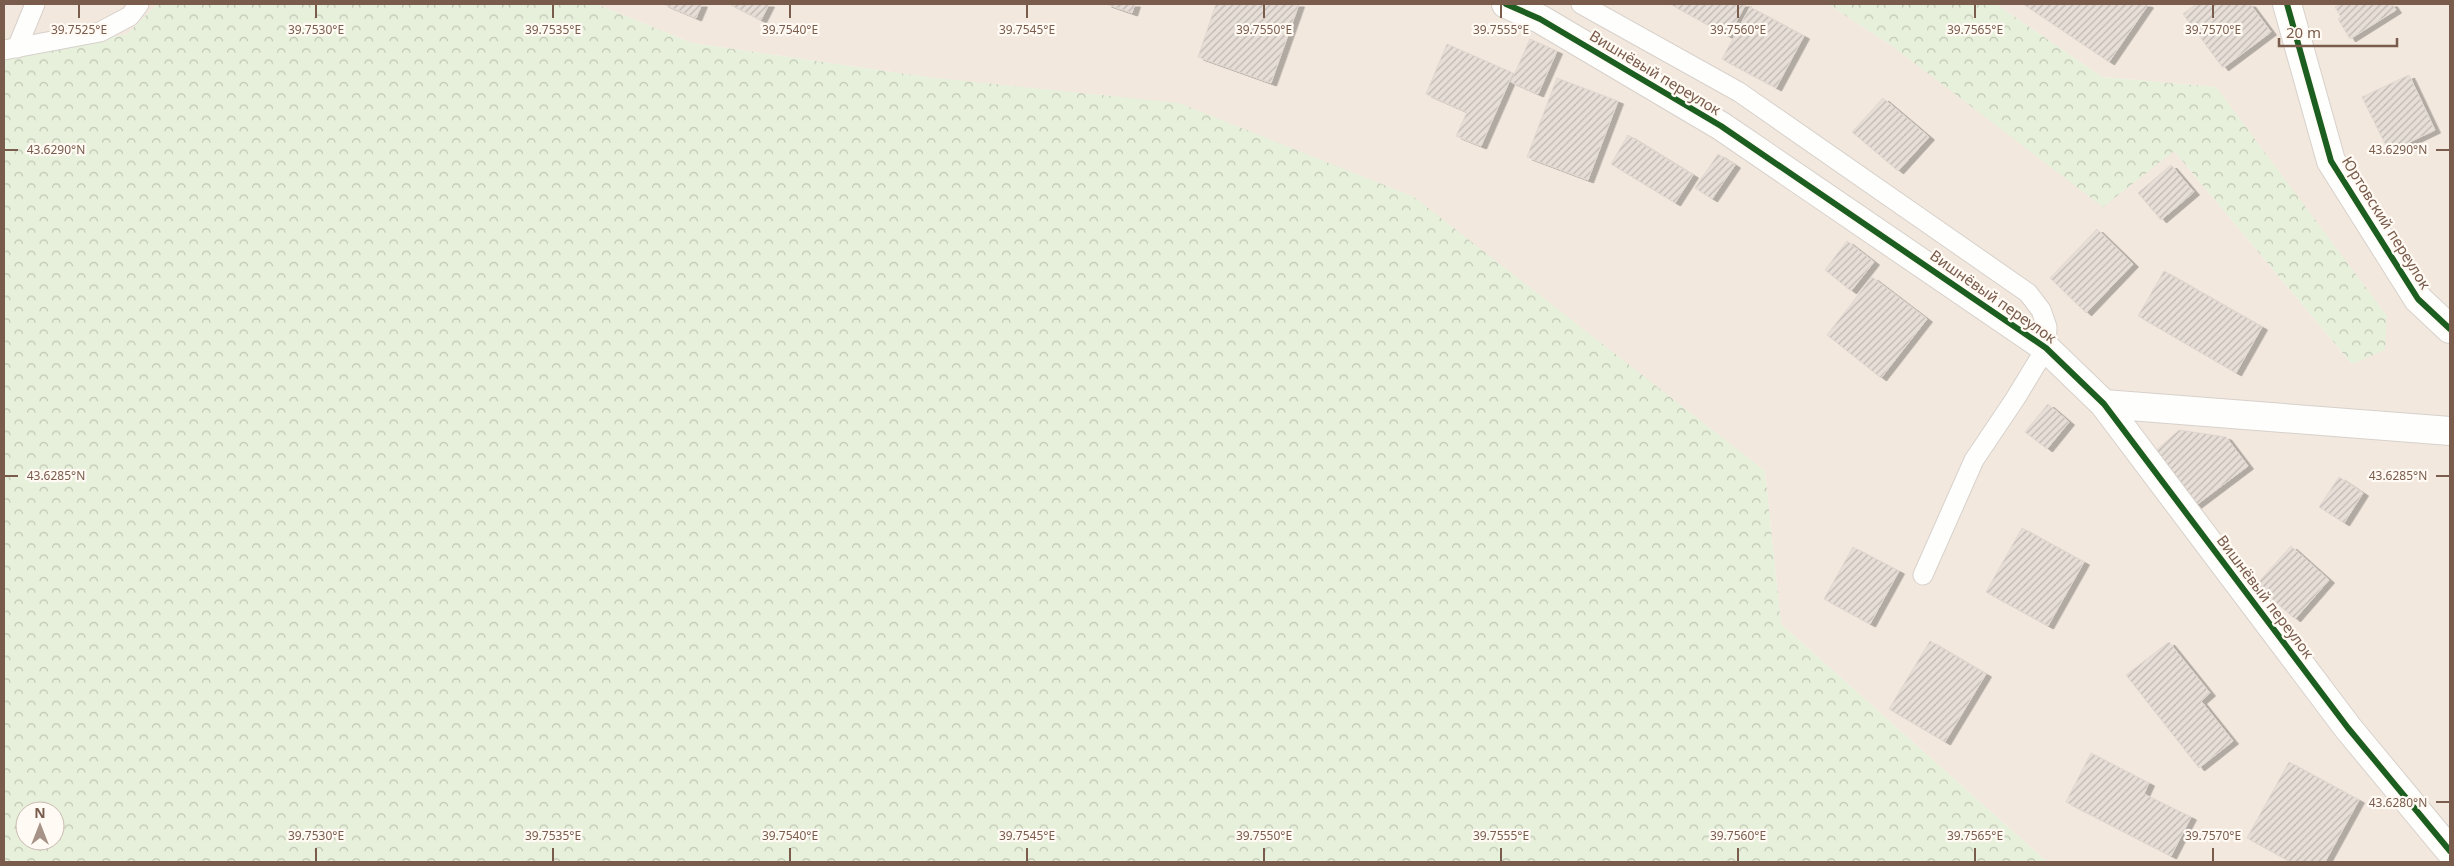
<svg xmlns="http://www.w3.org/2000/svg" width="2454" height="866" font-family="'Noto Sans',sans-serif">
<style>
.residential{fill:#f2e8de}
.forest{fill:url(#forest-crowns);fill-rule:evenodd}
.building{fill:url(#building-hatch);stroke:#e2d8d2;filter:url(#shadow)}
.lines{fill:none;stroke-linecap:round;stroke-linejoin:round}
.service-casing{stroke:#d7d1cb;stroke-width:21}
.minor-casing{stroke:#d7d1cb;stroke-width:30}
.service{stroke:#fefefd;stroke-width:19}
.minor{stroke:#fefefd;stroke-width:28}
.cycleway-casing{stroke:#fffaf3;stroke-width:9}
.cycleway{stroke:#1b5e20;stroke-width:6}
.ticks{fill:none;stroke:#7a5c4d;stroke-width:2}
.labels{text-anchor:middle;stroke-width:4.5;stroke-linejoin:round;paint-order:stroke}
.street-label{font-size:15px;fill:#7a5c4d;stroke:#fffaf3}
.ticks-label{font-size:12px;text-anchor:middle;fill:#7a5c4d;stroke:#fffaf3;stroke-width:4.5;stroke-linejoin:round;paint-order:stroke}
</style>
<defs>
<pattern id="forest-crowns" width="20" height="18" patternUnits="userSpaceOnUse" patternTransform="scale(1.25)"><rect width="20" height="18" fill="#e7f0db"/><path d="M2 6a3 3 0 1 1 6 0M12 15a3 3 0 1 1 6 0" fill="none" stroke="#c0c6b4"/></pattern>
<pattern id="building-hatch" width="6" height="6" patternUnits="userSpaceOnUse" patternTransform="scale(1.25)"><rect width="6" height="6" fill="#e6ded7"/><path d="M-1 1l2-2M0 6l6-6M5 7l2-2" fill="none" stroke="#bfb7b1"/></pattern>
<filter id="shadow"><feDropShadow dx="5.5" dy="3" stdDeviation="0" flood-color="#0004"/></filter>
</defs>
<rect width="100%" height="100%" fill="#f9f5f0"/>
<path class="residential" d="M4 4H157L127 34 4 59Z
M596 4H1828L1892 46 2174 151 2352 364 2216 87 2102 77 1996 4H2450V862H2047L1781 624 1765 471 927 77 692 43Z"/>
<path class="forest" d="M157 4H596L692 43 927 77 1179 103 1414 197 1765 471 1781 624 2047 862H4V59L127 34ZM25 811H55V841H25Z
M1828 4H1996L2102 77 2216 87 2387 316 2385 350 2352 364 2174 151 2103 207 1892 46Z"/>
<path class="building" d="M663 4H702L696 18Z
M729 4H769L761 20Z
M1106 4H1135L1132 13Z
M1216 4H1299L1271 83 1198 57Z
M1670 4H1746L1728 36Z
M2023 4H2146L2148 5 2109 62Z
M2196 4H2250L2271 32 2223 68 2183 14Z
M2341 4H2392L2396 10 2350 39 2338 19 2341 17 2335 7Z
M1750 7 1804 36 1776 88 1722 59Z
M1530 39 1557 51 1538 94 1511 82Z
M1447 44 1513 73 1481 146 1456 136 1467 112 1426 94Z
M2409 75 2435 130 2389 152 2362 97Z
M1557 78 1618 101 1588 180 1527 157Z
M1883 98 1929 137 1898 171 1852 132Z
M1628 135 1693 175 1675 203 1611 164Z
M1718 154 1735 165 1712 199 1695 188Z
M2171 165 2194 192 2161 220 2138 193Z
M2097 229 2133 264 2086 313 2050 278Z
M1847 241 1874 262 1851 291 1825 270Z
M2164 271 2262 327 2236 373 2138 316Z
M1872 277 1927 319 1881 378 1827 335Z
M2048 404 2069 422 2047 449 2025 432Z
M2179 430 2226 437 2248 466 2195 506 2152 454Z
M2339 477 2363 493 2344 523 2319 507Z
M2022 528 2084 562 2048 626 1986 592Z
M2291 546 2329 580 2295 619 2256 585Z
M1853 547 1899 571 1870 624 1824 599Z
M1930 641 1986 674 1945 742 1889 709Z
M2169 642 2210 693 2201 701 2233 741 2199 768 2126 675Z
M2091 753 2149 783 2144 794 2191 817 2171 856 2066 802Z
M2289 762 2359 800 2325 862H2291L2247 838Z"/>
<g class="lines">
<defs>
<path id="service" d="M1581 4 1739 92 2028 293 2041 310 2047 327 2046 348 2015 399 1974 460 1923 575
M17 48 35 4
M4 50 100 32 130 16 139 4"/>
<path id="minor" d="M1506 4 1540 19 1721 126 2046 348 2104 404 2348 728 2450 851
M2287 4 2331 161 2418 299 2450 329
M2104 404 2450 431"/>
</defs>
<use href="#service" class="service-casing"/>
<use href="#minor" class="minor-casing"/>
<use href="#service" class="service"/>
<use href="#minor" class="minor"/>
<defs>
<path id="cycleway" d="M1506 4 1540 19 1721 126 2046 348 2104 404 2348 728 2450 851
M2287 4 2331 161 2418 299 2450 329"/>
</defs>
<use href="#cycleway" class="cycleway-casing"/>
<use href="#cycleway" class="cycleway"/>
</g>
<path class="ticks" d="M79 5V18M316 5V18M553 5V18M790 5V18M1027 5V18M1264 5V18M1501 5V18M1738 5V18M1975 5V18M2213 5V18M5 150H18M2436 150H2449M5 476H18M2436 476H2449M2436 802H2449M316 848V861M553 848V861M790 848V861M1027 848V861M1264 848V861M1501 848V861M1738 848V861M1975 848V861M2213 848V861"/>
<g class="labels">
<g class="street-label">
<text transform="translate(1655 73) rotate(31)" y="5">Вишнёвый переулок</text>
<text transform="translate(2386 223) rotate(58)" y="5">Юртовский переулок</text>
<text transform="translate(1993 297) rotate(35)" y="5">Вишнёвый переулок</text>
<text transform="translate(2265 597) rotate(53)" y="5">Вишнёвый переулок</text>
</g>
</g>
<g class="ticks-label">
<text x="79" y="34">39.7525°E</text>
<text x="316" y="34">39.7530°E</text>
<text x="553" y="34">39.7535°E</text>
<text x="790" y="34">39.7540°E</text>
<text x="1027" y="34">39.7545°E</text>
<text x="1264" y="34">39.7550°E</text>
<text x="1501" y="34">39.7555°E</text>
<text x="1738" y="34">39.7560°E</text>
<text x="1975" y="34">39.7565°E</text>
<text x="2213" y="34">39.7570°E</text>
<text x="56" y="154">43.6290°N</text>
<text x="2398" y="154">43.6290°N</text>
<text x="56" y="480">43.6285°N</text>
<text x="2398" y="480">43.6285°N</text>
<text x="2398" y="807">43.6280°N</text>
<text x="316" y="840">39.7530°E</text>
<text x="553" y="840">39.7535°E</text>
<text x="790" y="840">39.7540°E</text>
<text x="1027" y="840">39.7545°E</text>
<text x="1264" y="840">39.7550°E</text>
<text x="1501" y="840">39.7555°E</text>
<text x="1738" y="840">39.7560°E</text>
<text x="1975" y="840">39.7565°E</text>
<text x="2213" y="840">39.7570°E</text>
</g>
<rect width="2454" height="866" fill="none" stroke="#7a5c4d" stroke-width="10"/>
<g transform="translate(40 826)"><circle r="24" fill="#fffaf3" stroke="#cabbb1"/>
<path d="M0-4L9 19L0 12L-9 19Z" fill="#a69286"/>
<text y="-8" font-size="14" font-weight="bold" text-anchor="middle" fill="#7a5c4d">N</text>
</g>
<path d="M2279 38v8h118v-8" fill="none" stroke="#7a5c4d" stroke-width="2.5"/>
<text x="2286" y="38" font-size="15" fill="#7a5c4d" stroke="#fffaf3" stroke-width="4" paint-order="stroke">20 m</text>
</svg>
